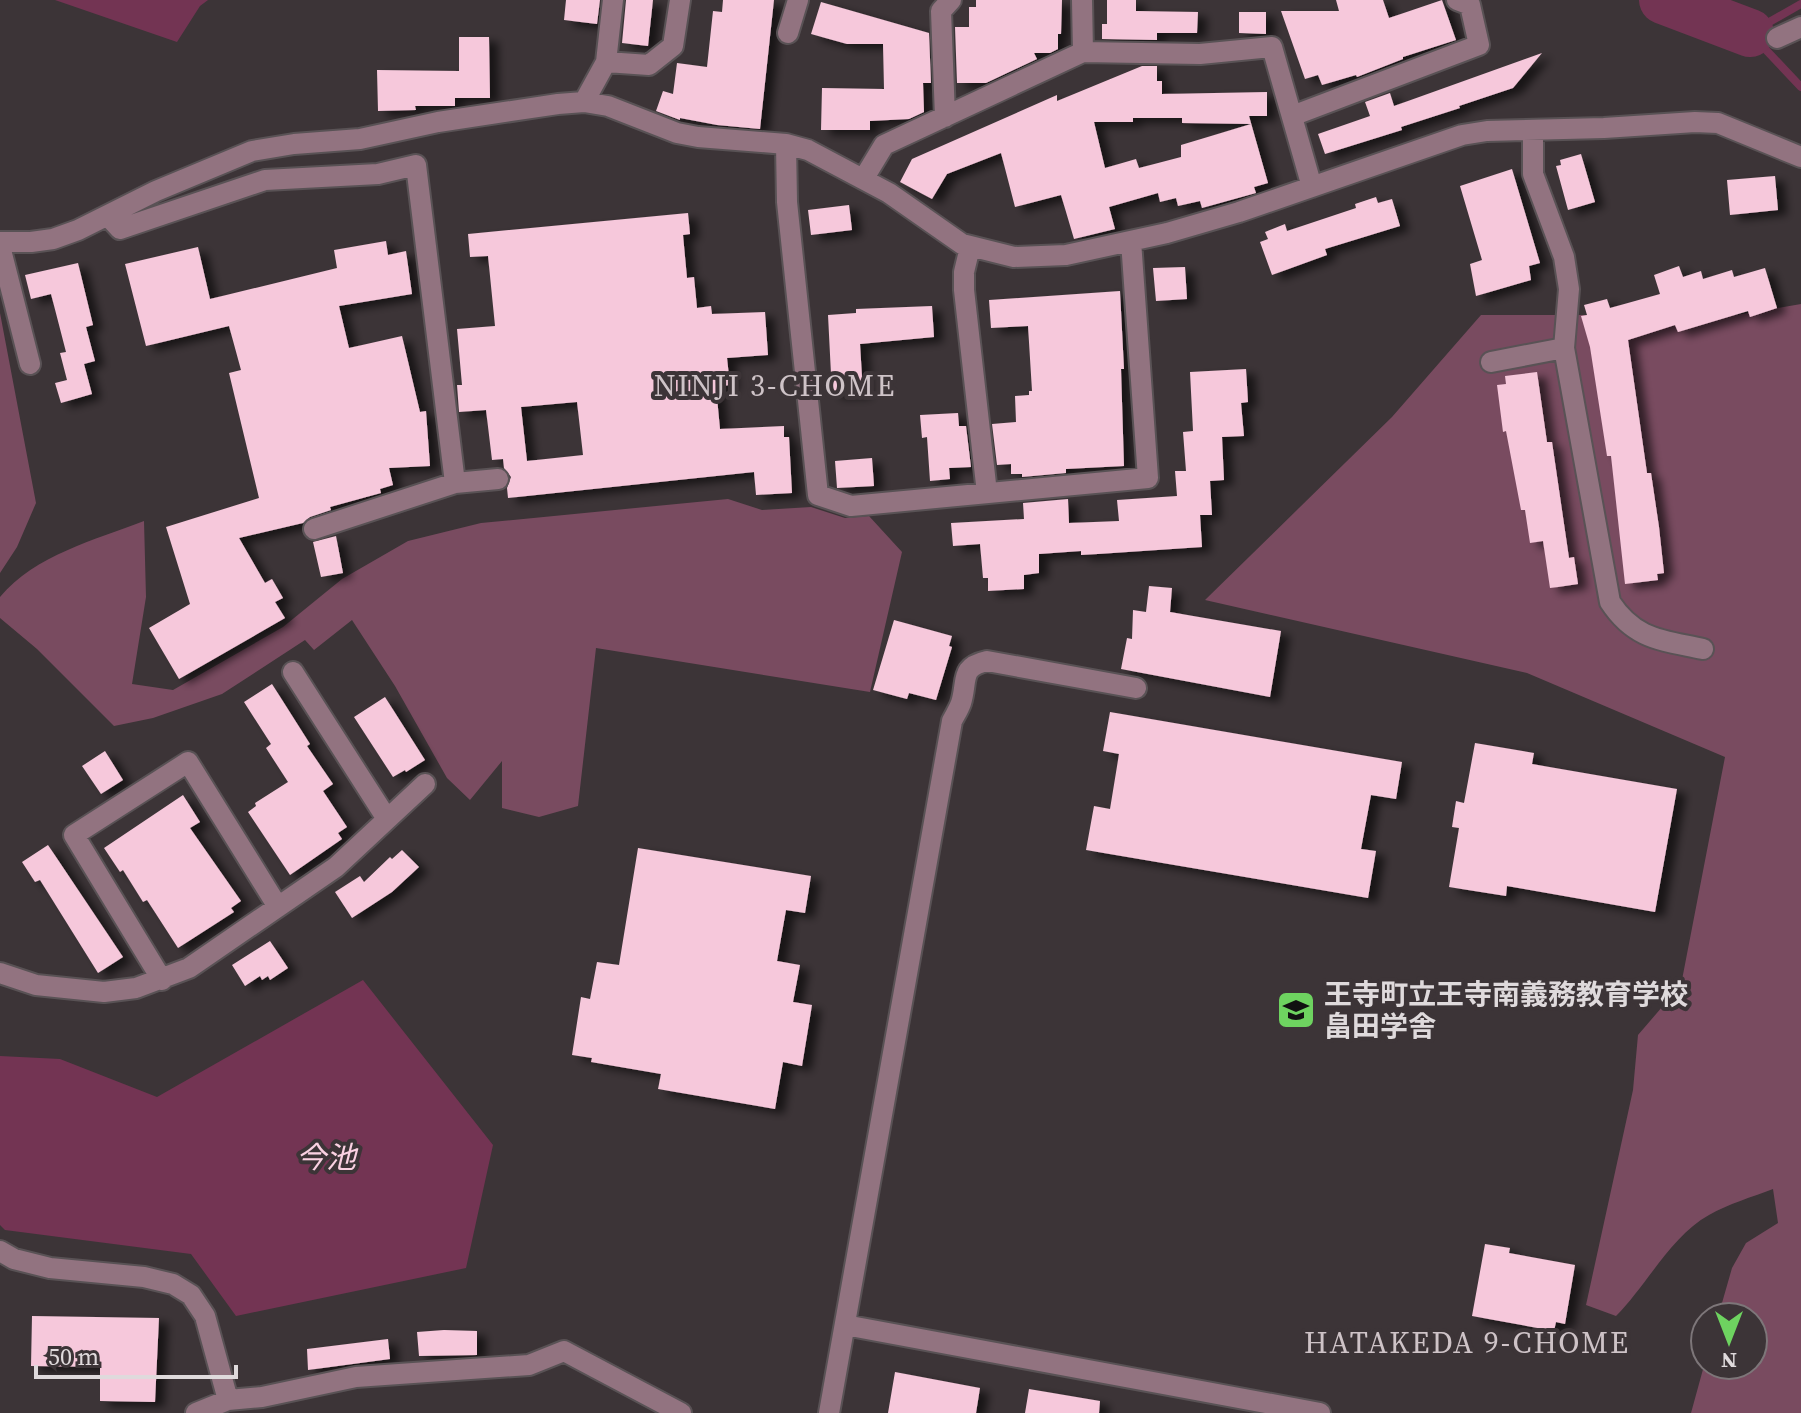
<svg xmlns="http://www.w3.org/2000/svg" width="1801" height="1413" font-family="'Source Serif 4','Noto Sans JP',serif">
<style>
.green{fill:#794b60}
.water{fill:#733453}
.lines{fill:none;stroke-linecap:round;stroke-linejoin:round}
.stream{stroke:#733453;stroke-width:8}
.river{stroke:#733453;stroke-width:48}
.building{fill:#f6c8db;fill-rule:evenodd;filter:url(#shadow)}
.minor-casing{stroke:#595255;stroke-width:24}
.minor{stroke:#927380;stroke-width:20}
.labels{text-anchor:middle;stroke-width:8;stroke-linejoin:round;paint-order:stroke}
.poi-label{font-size:28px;font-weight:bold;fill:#dfdadc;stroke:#3c3437;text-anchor:start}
.neighbourhood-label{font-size:30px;letter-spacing:2px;fill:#cec3c7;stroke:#3c3437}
.water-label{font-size:30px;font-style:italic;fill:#fad1e2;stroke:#3c3437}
</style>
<defs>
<filter id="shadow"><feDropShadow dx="9" dy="5" stdDeviation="4" flood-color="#0009"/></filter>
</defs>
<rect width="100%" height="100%" fill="#3c3437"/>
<path class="green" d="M1801 304V1413H1691L1705 1362V1365H1753V1317H1718L1732 1268 1746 1243 1778 1223 1773 1189C1752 1197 1728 1204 1709 1215 1671 1236 1647 1285 1616 1316L1586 1305 1633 1090 1638 1035 1681 985 1725 757 1527 673 1205 600 1392 417 1481 315H1736Z
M0 313 36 503 17 547 0 573Z
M728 499 762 510 811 507 845 518 869 516 902 552 870 692 596 648 578 806 539 817 502 808V761L470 800 447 778 395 686 352 620 314 650 305 640 222 694 153 718 114 726 37 649 0 618V597C35 555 95 540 144 521L146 597 132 684 173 690 283 627 342 579 408 541 481 523Z"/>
<path class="water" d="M55 0H208L200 6 177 42Z
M363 980 493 1145 466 1268 236 1316 191 1254 5 1230 0 1225V1056L60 1059 157 1097Z"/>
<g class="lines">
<path class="stream" d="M1801 4 1750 33 1801 87"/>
<path class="river" d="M1663 0 1750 33"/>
</g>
<path class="building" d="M566 0H600L597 24 564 20Z
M626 0H653L648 46 622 43Z
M723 0H774L760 129 717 125 680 118V120L656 111 663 91 673 94 677 63 707 67 713 11 722 12Z
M976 0H1062L1061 34H1058V49L1050 53H1034L1037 59 986 83H957L955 27H969V7H976Z
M1107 0H1136V11L1198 12 1197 33H1157V40L1102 39V24H1107Z
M1336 0H1383L1389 18 1442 0 1456 40 1403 57V59L1357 77 1356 75 1322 85 1318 75 1305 79 1281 11H1339Z
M821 2 929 33 931 83H923L924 112 909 119 870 121V130H821L822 88 884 89 883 44H847L811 34Z
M1239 12H1266V34L1239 33Z
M459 37H489L490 98H455V106H415L416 110 378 111 377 70 459 71Z
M1542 53 1513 88 1459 106 1460 108 1401 127 1402 130 1325 154 1318 134 1370 116 1365 102 1390 93 1394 106Z
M1142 66H1157V81H1162V94L1267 92V116H1249L1268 183 1254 187 1256 193 1202 208 1200 201 1178 206 1176 198 1160 202 1158 193 1109 207 1115 229 1074 239 1061 195 1015 207 1001 153 947 174 932 199 900 182 912 159 1057 95V101ZM1133 118H1182V123L1251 124 1181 145V157L1139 168 1136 159 1105 168 1094 122H1133Z
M1581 154 1595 202 1568 210 1556 166 1561 165 1560 160Z
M1512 169 1540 263 1529 266 1531 280 1476 296 1470 264 1482 260 1460 186Z
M1775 176 1778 210 1730 215 1727 180Z
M1376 197 1378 203 1392 199 1400 226 1325 249 1327 255 1272 275 1260 242 1268 239 1265 232 1285 224 1287 231 1356 208 1355 204Z
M849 205 852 230 811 235 808 210Z
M688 213 690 234 683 235 687 278 694 277 697 308 711 306 712 314 765 312 768 355 727 358 730 385 716 387 720 429 784 426V437H789L792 493 756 495 754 472 508 498 507 488 511 477 504 468 503 459 492 460 486 410 459 412 457 385H462L457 329 495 326 488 256 470 257 468 234ZM577 402 583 455 527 461 521 407Z
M386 241 388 255 406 251 412 294 339 306 349 348 402 336 420 412 426 411 430 466 389 468 393 485 380 489 381 493 330 507 331 510 310 517 303 523 239 538 265 583 272 579 283 598 275 602 285 618 179 679 149 628 190 604 166 527 259 498 229 373 241 370 229 326 146 346 125 264 198 247 210 299 337 268 334 250Z
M78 263 93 325 86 327 95 361 84 364 92 394 61 403 55 383 67 380 60 353 66 352 51 294 31 299 25 275Z
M1679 266 1683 277 1701 271 1703 279 1732 270 1734 277 1765 268 1777 308 1750 317 1748 311 1678 332 1675 325 1628 340 1647 473H1651L1659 527 1664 573 1657 574 1658 580 1625 584 1611 456H1607L1590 347 1581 316 1587 315 1584 305 1607 299 1610 308 1660 294 1654 275Z
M1185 267 1187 299 1156 301 1153 268Z
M1120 291 1124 369H1121L1124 466 1066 469V473L1022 477V474H1011V464L997 465 992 424 1016 422 1015 396 1029 395V391H1032L1028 326 991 328 989 300Z
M932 306 934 337 860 344 863 393 832 394 828 315 856 313V309Z
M1246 369 1248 402 1241 403 1244 436 1222 437 1224 480 1210 481 1212 515H1200L1202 547 1098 554 1081 555V551L1039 554V573L1024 575V589L988 591V578H983L980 544 953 546 951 523 1024 519 1023 503 1068 499 1069 523 1119 521 1117 500 1177 496 1175 471H1186L1183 432 1193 431 1190 372Z
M1537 372 1547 442H1552L1569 558 1574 557 1578 584 1558 587 1550 588 1543 541 1530 543 1525 510H1521L1506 431 1503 432 1497 385 1506 384 1505 376Z
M958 413 959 426H966L971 467 949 468 950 479 930 481 927 437 922 438 920 415Z
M872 458 874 486 837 488 835 461Z
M336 536 343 573 321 577 313 542Z
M1149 586 1172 588 1170 612 1281 631 1270 697 1121 669 1127 638 1132 639 1133 610 1146 612Z
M894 620 952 636 949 646 952 647 936 700 909 693 907 699 873 690Z
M272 684 310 744 307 746 333 784 323 791 347 827 338 833 342 839 290 875 248 812 256 806 255 803 288 782 266 748 271 744 244 702Z
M385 697 425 760 406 772 405 770 393 777 354 717Z
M1110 712 1402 762 1396 799 1371 795 1361 849 1376 851 1368 898 1086 850 1094 806 1110 809 1119 754 1103 751Z
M1475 743 1534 753 1532 764 1677 789 1655 912 1507 886 1506 896 1449 887 1459 828 1452 827 1456 801 1464 803Z
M105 751 123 780 101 794 82 766Z
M183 795 200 822 190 828 241 901 231 908 234 912 178 948 147 900 143 902 123 870 120 872 104 848Z
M48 845 123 957 98 973 40 880 35 882 22 862Z
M638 848 811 876 805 913 786 910 777 961 800 965 793 1002 812 1005 802 1066 783 1062 775 1109 658 1089 661 1074 591 1062 592 1058 572 1055 581 997 590 999 597 962 619 965Z
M402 850 419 867 392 892 352 918 335 892 360 876 364 882 390 857 392 859Z
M270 941 288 968 270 980 268 976 262 980 260 976 245 986 232 965Z
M1485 1244 1510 1248 1509 1253 1575 1265 1565 1324 1556 1322 1554 1331 1472 1316Z
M32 1316 159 1318 155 1402 100 1401V1367L31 1366Z
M444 1330 477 1331V1355L419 1356 417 1332Z
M388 1339 390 1359 308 1370 307 1349Z
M895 1372 980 1388 976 1413H888Z
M1029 1389 1100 1401 1099 1413H1025Z"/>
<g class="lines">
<defs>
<path id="minor" d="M1082 0 1083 52
M788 33 798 0
M1777 38 1801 27
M606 62 649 65 673 46 680 0
M584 102 606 62 613 0
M1292 116 1479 45 1470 5 1457 0
M945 117 941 11 951 0
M1533 130V174L1564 257 1569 289 1564 348 1610 602C1635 640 1662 640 1703 649
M786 144 787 202 818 495 851 506 1148 478 1131 241
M864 178 884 145 1083 52 1200 54 1272 47 1312 187
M108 216 120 229 265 180 378 174 416 165 455 483
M0 242H31L53 239 78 230 156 191 252 151 294 144 360 139 438 122 558 104 584 102 608 106 677 133 698 137 786 144 808 150 889 193 962 244 1014 257 1066 255 1167 233 1239 212 1462 135 1487 131 1604 128 1695 122 1718 123 1801 157
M0 246 30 364
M970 247 964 272V290L987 493
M1491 362 1564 348
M314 529 455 483 498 479
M293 672 387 819
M0 973 36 985 104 992 136 988 189 968 336 867 425 784
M162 980 74 835 188 762 278 907
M0 1251 14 1259 50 1268 144 1277 173 1284 191 1295 205 1316 228 1400
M845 1325 1320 1413
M196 1413 228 1400 262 1397 356 1377 529 1365 564 1351 681 1413
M829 1413 952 721C955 715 959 709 961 703 968 681 959 667 987 661L1136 688"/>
</defs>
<use href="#minor" class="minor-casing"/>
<use href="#minor" class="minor"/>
</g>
<defs>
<symbol id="school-square" viewBox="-11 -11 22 22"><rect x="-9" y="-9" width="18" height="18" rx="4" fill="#6ed360" stroke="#3c3437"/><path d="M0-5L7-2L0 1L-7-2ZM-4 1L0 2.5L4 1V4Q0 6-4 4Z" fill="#111"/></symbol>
</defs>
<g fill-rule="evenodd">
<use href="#school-square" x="1274" y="988" width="44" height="44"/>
</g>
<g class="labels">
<g class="poi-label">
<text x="1324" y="1004">王寺町立王寺南義務教育学校<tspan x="1324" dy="32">畠田学舎</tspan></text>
</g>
<g class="neighbourhood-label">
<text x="775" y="396">NINJI 3-CHOME</text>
<text x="1467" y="1353">HATAKEDA 9-CHOME</text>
</g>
<g class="water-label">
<text x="326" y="1168">今池</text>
</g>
</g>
<g transform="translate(1729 1341) rotate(180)"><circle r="38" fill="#3c3437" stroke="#7d7679" stroke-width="2"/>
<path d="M0-6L14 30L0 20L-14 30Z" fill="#6ed360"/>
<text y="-12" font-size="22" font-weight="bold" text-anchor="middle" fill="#dfdadc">N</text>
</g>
<path d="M36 1365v12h200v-12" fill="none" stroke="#dfdadc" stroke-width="4"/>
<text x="48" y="1365" font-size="24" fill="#dfdadc" stroke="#3c3437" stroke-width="6" paint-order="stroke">50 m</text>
</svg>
